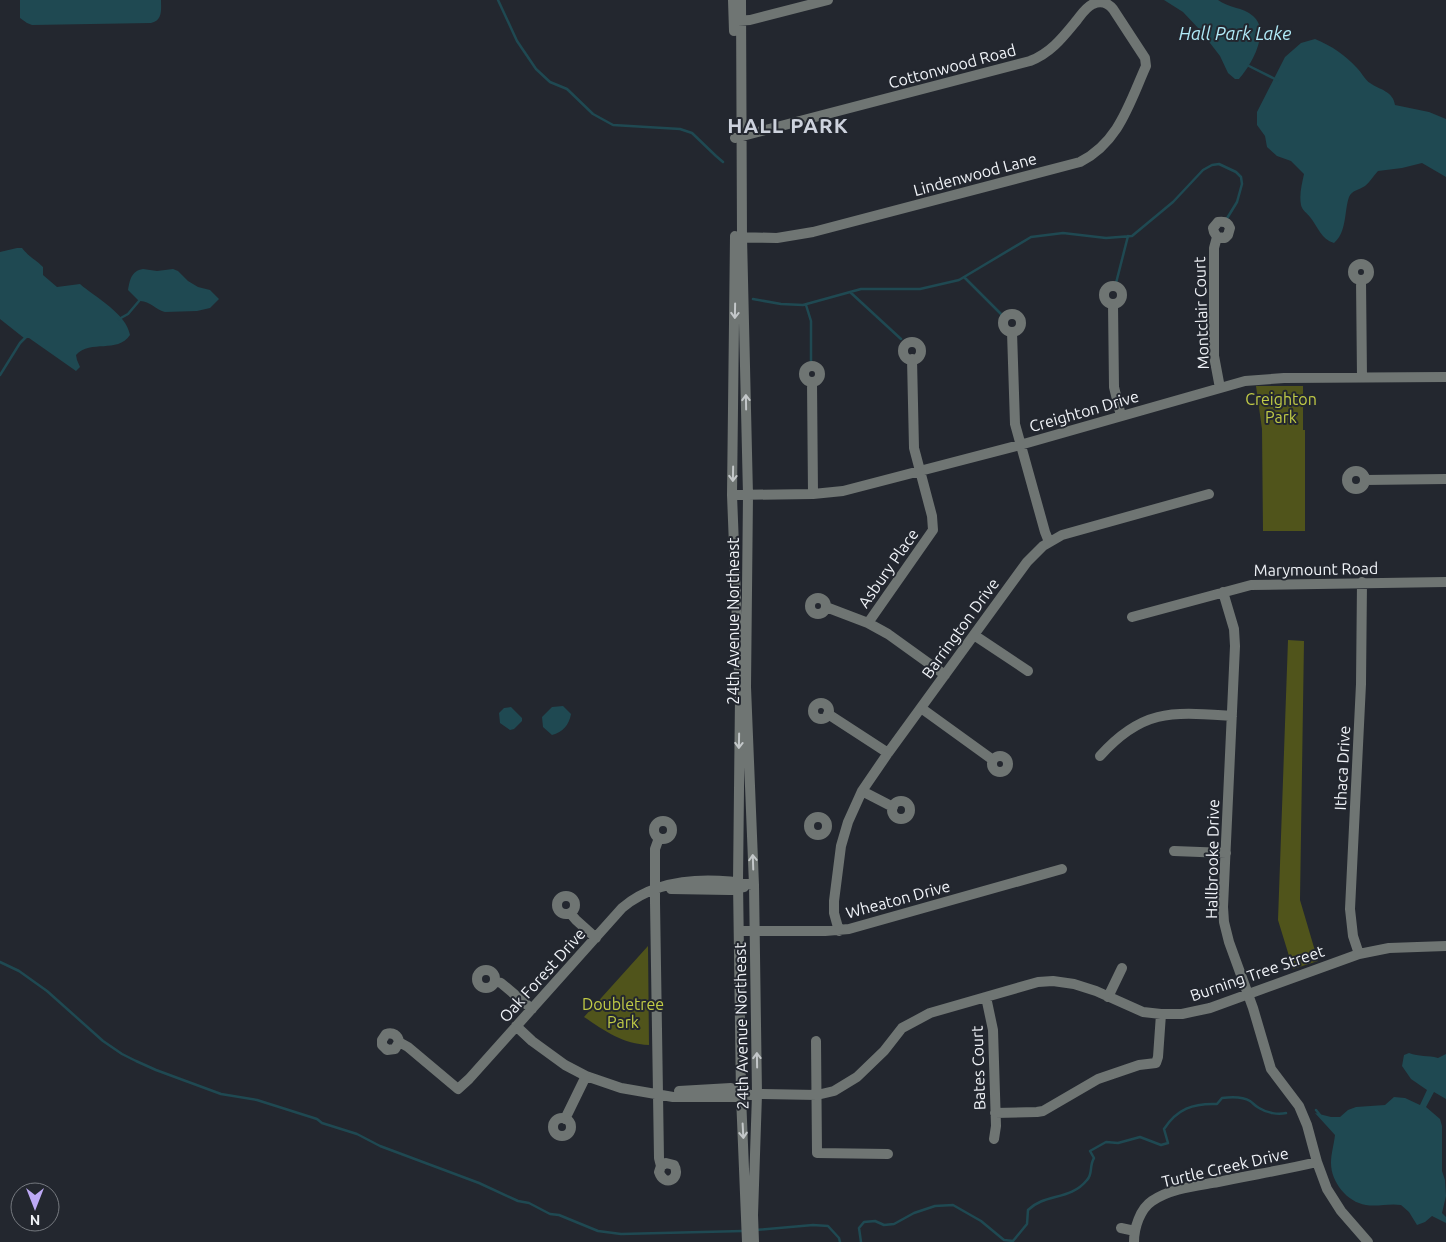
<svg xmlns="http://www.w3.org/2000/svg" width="1446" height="1242" font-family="Ubuntu,sans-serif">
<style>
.green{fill:#50541b}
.water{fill:#1f4952}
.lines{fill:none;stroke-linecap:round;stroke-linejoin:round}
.stream{stroke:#1f4952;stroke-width:2.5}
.minor{stroke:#6f7573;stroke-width:10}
.oneway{stroke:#c3c7c9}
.labels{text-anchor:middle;stroke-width:4;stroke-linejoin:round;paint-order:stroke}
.street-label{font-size:16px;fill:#f0f3f8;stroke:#23272f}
.park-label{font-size:16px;fill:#c1cb46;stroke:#23272f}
.water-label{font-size:18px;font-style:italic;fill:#b0eaf7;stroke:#23272f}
.district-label{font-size:21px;font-weight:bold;letter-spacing:1px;fill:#cdd2dd;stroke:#23272f}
</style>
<rect width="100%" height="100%" fill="#23272f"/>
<path class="green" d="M1256 386H1303V430H1305V531H1263L1262 429Z
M1288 640 1304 641 1300 900 1318 961 1293 969 1278 920Z
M648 946 649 1045C623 1044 605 1031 584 1017Z"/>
<path class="water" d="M20 0H161C161 9 163 21 151 23L32 25 27 23 20 18Z
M1164 0H1218C1228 8 1243 7 1253 16 1271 31 1251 66 1239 79H1235L1228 73 1220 56 1200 30 1183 12Z
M1315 39C1332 46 1345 55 1357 68 1362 73 1365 80 1370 83 1380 90 1393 91 1395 105L1429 112 1446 119V177L1422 163 1402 168 1378 171C1373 176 1370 182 1365 186 1359 190 1352 190 1349 197 1344 212 1347 232 1334 243 1321 239 1318 227 1310 217 1307 213 1302 210 1301 205 1299 194 1302 184 1304 174L1291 161 1277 156 1267 147 1265 136 1257 125V112L1285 57 1301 43Z
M17 248H22C30 258 35 259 43 267V275L57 287 80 284C96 298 126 313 130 335 117 354 91 339 76 355L77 360 80 367 76 371 29 338H24L0 319V252Z
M143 269 157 271 173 269 178 271 188 281 198 287 210 290 219 299 210 308 197 311 165 312C156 310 149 300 139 301L128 290C130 280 131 271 143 269Z
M563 706 571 714C569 725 563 732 552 735L543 727 542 717 552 707Z
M511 707 522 718V721L514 729 510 730 500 723 499 713 504 708Z
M1409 1053C1419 1057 1428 1055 1438 1058L1446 1054V1099L1434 1092 1426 1107 1440 1119 1442 1126V1171L1445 1180 1446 1196 1442 1213 1446 1217V1223L1432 1216 1425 1222 1417 1225 1409 1212 1401 1205C1389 1203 1378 1207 1366 1205 1347 1202 1331 1182 1331 1163 1331 1154 1334 1144 1335 1135L1315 1113 1331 1117H1340L1348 1110 1356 1107 1385 1105 1394 1097 1405 1098 1420 1105 1427 1090 1411 1079 1402 1066 1404 1055Z"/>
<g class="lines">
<path class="stream" d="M498 0 517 41 536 69 550 82 567 89 593 114 613 125 680 129 692 133 716 156 723 162
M1249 66 1277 80
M964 277 1005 318
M1115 287 1128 236
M850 292 901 339
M753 299 781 304 803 305 861 289H920L959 280 1031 237 1063 233 1106 238 1132 236 1173 202 1203 170 1212 165 1219 164 1236 172 1241 177 1242 184 1237 202 1226 220
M806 305 811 321V365
M119 319 128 314 139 301
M0 375 20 343 26 337
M0 962 19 971 47 991 103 1041 122 1054 136 1061 156 1070 221 1094 257 1100 317 1119 322 1123 357 1134 380 1146 479 1183 518 1201 529 1203 550 1214 559 1215 598 1231 621 1234 743 1231
M1316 1110 1320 1115
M756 1230 813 1225 828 1226 839 1238 840 1242
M861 1242 859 1228 864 1222 875 1221 884 1225 894 1224 914 1213 935 1206 953 1205 981 1221 1004 1240 1013 1241 1027 1224 1028 1210C1045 1193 1070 1201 1087 1180 1093 1174 1089 1166 1094 1158L1090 1151 1106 1142 1118 1143 1140 1137 1161 1145 1168 1143 1164 1129C1177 1109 1193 1103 1217 1104L1222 1098C1230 1097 1242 1096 1250 1101 1253 1103 1255 1106 1259 1108 1267 1113 1278 1115 1286 1113"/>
<path class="minor" d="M733 0 734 31
M741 0 742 237 748 495 746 687 754 885 757 1094 753 1215 754 1242
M734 21 750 20 828 0
M735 138 1030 61C1051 53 1063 37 1077 20 1081 15 1086 7 1093 4 1101 0 1108 3 1113 9L1145 58 1146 66C1129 104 1119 142 1080 162L813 232 777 238 737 237
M735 236 732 495 740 697 738 882 741 1096 747 1242
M1217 237 1225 238 1228 235 1230 228C1228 222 1224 221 1218 222L1213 228 1214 232 1217 237 1214 248V356L1220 388
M1353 272a8 8 0 1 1 16 0a8 8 0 1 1-16 0Z
M1361 280 1362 378
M1104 295a9 9 0 1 1 18 0a9 9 0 1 1-18 0Z
M1113 304 1114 387 1121 416
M1003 323a9 9 0 1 1 18 0a9 9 0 1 1-18 0Z
M1012 332 1015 424 1045 532 1049 542
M903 351a9 9 0 1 1 18 0a9 9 0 1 1-18 0Z
M804 374a8 8 0 1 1 16 0a8 8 0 1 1-16 0Z
M812 382 813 494
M1347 480a9 9 0 1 1 18 0a9 9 0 1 1-18 0Z
M1365 480 1446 479
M732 495 813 494 843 491 1020 445 1245 381 1284 378 1446 377
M1223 592 1234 629 1235 646 1223 907 1224 922 1229 942 1253 1008 1271 1069 1299 1106 1307 1125 1317 1162 1327 1189 1341 1211 1368 1242
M810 606a8 8 0 1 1 16 0a8 8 0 1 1-16 0Z
M826 607 868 623 888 634 945 675
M1132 617 1251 585 1446 582
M868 623 933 530 932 516 914 448 912 359
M974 635 1028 671
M813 711a8 8 0 1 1 16 0a8 8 0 1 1-16 0Z
M921 708 993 760
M828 714 888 753
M1100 756C1143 708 1173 712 1232 716
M992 764a8 8 0 1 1 16 0a8 8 0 1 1-16 0Z
M862 791 893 807
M892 810a9 9 0 1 1 18 0a9 9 0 1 1-18 0Z
M809 826a9 9 0 1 1 18 0a9 9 0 1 1-18 0Z
M654 830a9 9 0 1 1 18 0a9 9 0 1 1-18 0Z
M659 838 655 849V902L659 1158 661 1166 659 1172C664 1188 682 1179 674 1165L666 1163 661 1166
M1174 851 1226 853
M671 889 729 890 744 887
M557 905a9 9 0 1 1 18 0a9 9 0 1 1-18 0Z
M570 913 576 920 596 938
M739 931H825L849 929 1062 869
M839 931 834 913V901L841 846 848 822 862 791 888 753 1027 562 1043 546 1062 535 1209 494
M1359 954 1353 936 1350 909 1361 684 1362 582
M477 979a9 9 0 1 1 18 0a9 9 0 1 1-18 0Z
M495 981 501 983 532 1009
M986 997 993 1030 996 1126 994 1139
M1108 997 1122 968
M516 1026 532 1041 565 1065 586 1076 621 1088 673 1097H732L757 1094 817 1095 834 1091 857 1077 884 1051 902 1028 930 1013 1038 982 1053 981 1074 984 1096 991 1143 1012 1161 1014H1182L1210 1008 1359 954 1389 948 1446 946
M816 1041 817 1153 888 1154
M399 1042 395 1049 387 1050 382 1045V1040L386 1034C393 1032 398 1035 399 1042L408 1047 458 1089 469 1079 622 908C659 877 709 877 754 885
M679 1091 731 1088 746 1092
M995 1113 1037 1112 1043 1111 1098 1079 1139 1065 1156 1063 1158 1057 1161 1014
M553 1127a9 9 0 1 1 18 0a9 9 0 1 1-18 0Z
M565 1119 586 1076
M1121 1228 1135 1231
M1134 1242C1134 1228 1140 1209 1152 1201 1171 1188 1196 1186 1218 1182 1251 1175 1284 1170 1317 1162"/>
</g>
<defs><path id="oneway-shaft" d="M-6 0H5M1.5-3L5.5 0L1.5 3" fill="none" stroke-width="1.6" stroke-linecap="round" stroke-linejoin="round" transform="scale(1.25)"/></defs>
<g class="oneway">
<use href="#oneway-shaft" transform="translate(735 311) rotate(91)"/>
<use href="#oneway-shaft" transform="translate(746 402) rotate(-91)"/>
<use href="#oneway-shaft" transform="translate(733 474) rotate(91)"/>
<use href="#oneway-shaft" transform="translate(739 741) rotate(91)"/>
<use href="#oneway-shaft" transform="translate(753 862) rotate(-92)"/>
<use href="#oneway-shaft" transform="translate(757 1060) rotate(-91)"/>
<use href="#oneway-shaft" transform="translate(743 1131) rotate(87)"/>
</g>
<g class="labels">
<g class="street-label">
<text transform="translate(952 66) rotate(-15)" y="6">Cottonwood Road</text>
<text transform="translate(975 174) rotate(-15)" y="6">Lindenwood Lane</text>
<text transform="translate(1201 313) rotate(-92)" y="6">Montclair Court</text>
<text transform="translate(1084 411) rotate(-16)" y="6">Creighton Drive</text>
<text transform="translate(888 568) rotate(-55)" y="6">Asbury Place</text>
<text transform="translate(1316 569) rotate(-1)" y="6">Marymount Road</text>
<text transform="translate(733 621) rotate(-90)" y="6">24th Avenue Northeast</text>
<text transform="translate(960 628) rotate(-54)" y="6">Barrington Drive</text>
<text transform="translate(1342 768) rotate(-87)" y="6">Ithaca Drive</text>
<text transform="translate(1212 859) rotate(-89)" y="6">Hallbrooke Drive</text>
<text transform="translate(898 899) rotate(-15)" y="6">Wheaton Drive</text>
<text transform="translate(1257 973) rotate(-19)" y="6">Burning Tree Street</text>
<text transform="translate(542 975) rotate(-48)" y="6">Oak Forest Drive</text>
<text transform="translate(741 1026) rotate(-91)" y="6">24th Avenue Northeast</text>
<text transform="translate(978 1068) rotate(-92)" y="6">Bates Court</text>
<text transform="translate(1225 1167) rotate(-13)" y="6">Turtle Creek Drive</text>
</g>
<g class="park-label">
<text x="1281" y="405">Creighton<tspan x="1281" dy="18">Park</tspan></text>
<text x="623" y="1010">Doubletree<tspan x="623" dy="18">Park</tspan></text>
</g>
<g class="water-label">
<text x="1235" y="40">Hall Park Lake</text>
</g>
<g class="district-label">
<text x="788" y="133">HALL PARK</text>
</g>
</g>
<g transform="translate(35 1207) rotate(180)"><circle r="24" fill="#23272f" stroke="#75797f"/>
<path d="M0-4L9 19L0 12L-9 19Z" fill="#bda9f5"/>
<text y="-8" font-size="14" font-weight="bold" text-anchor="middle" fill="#f0f3f8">N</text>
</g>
</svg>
